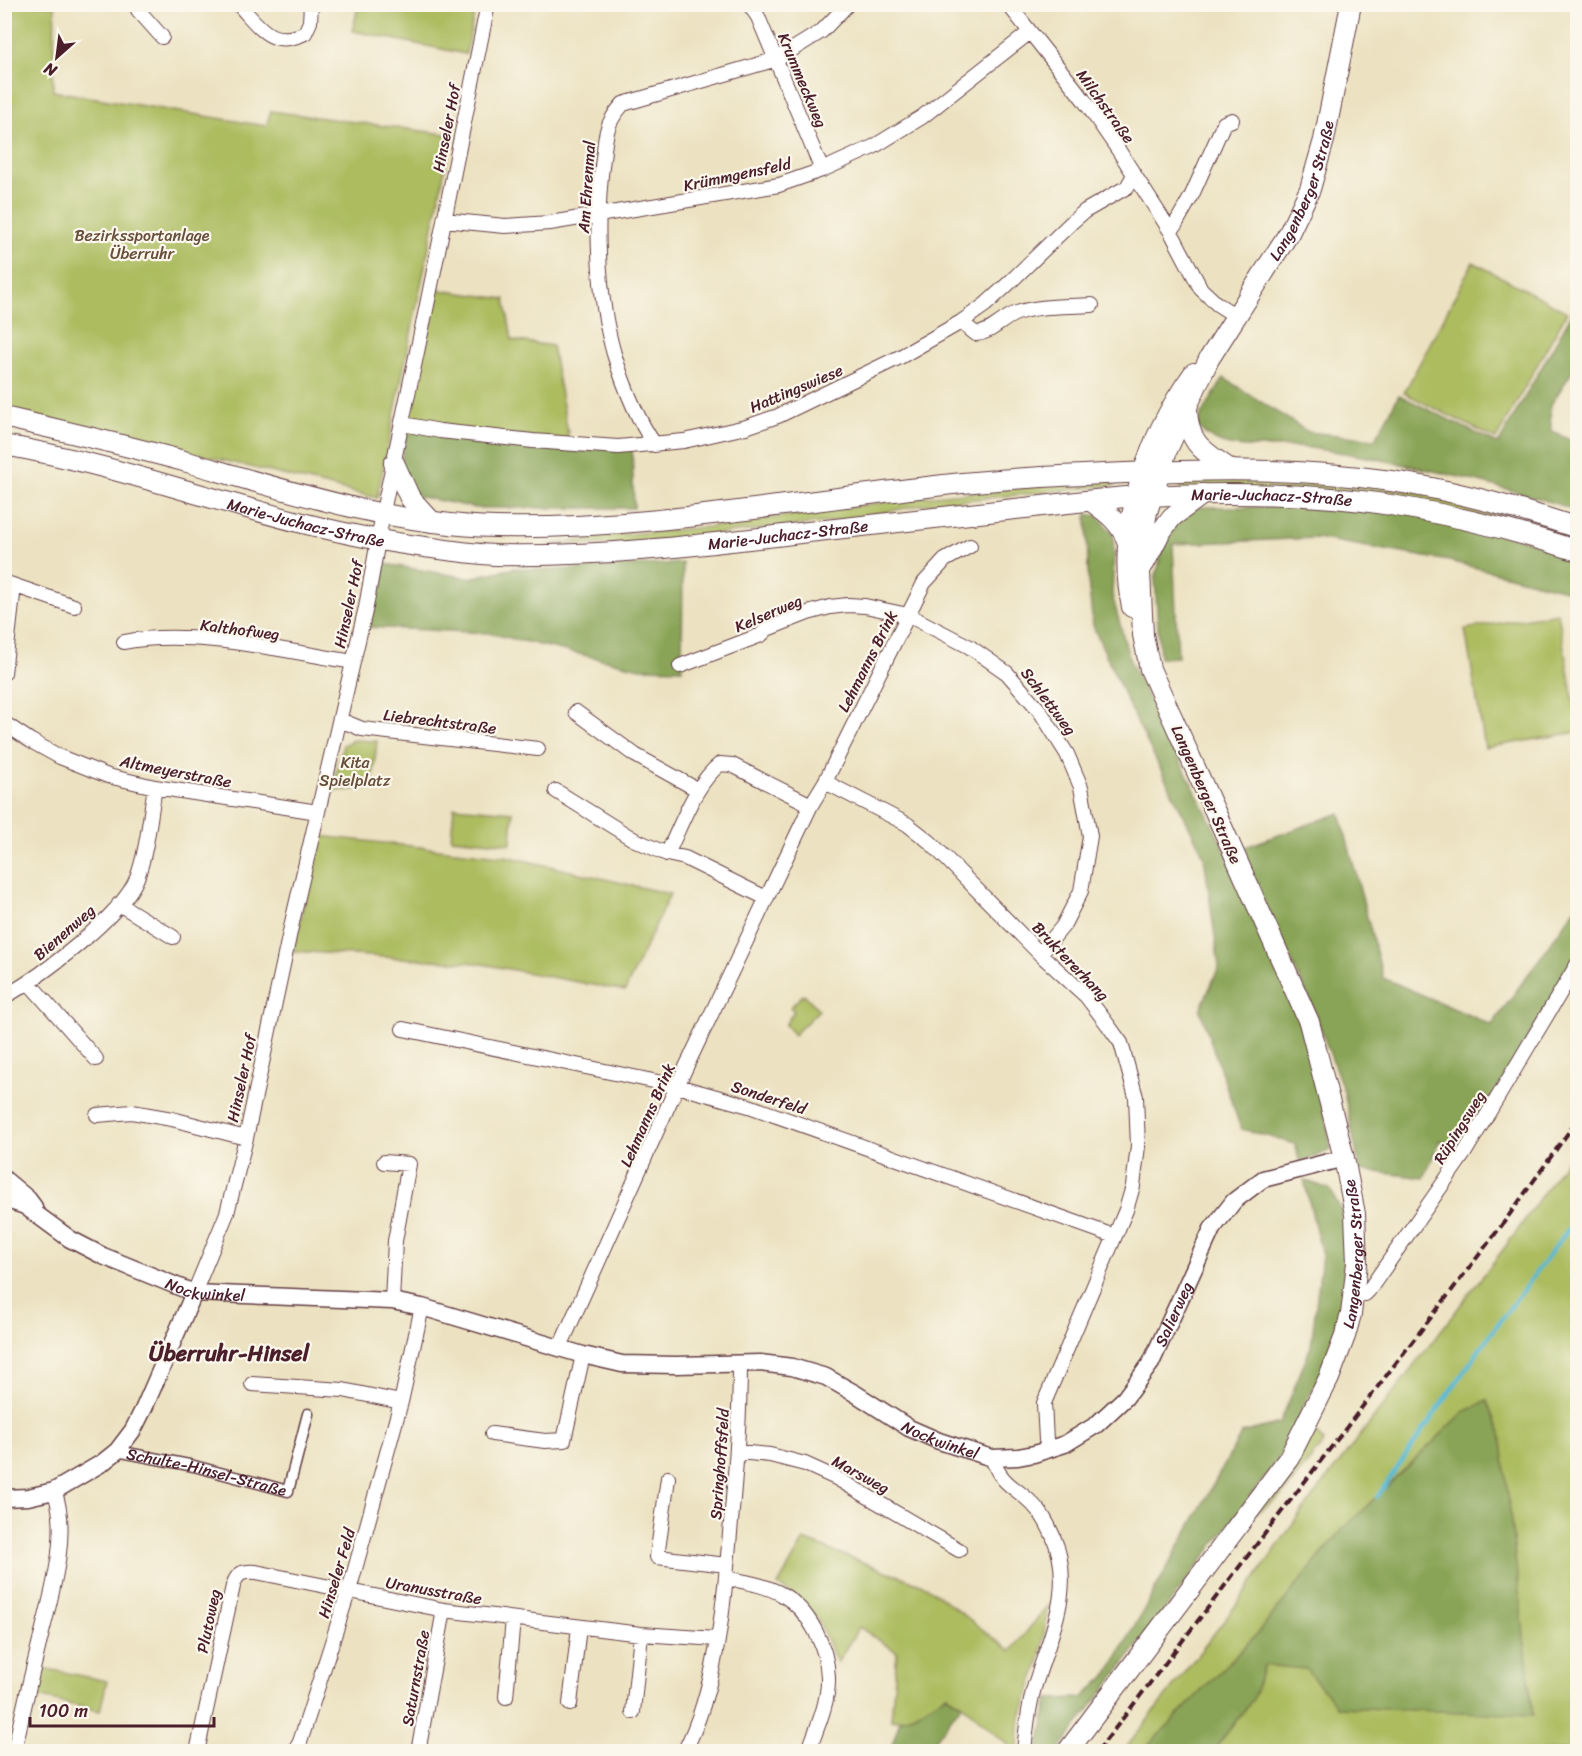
<svg xmlns="http://www.w3.org/2000/svg" width="1582" height="1756" font-family="Sriracha,sans-serif">
<style>
.green{fill:#acbc5f;stroke:#7b6e45;stroke-width:1.5}
.forest{fill:#89a456;stroke:#6a6240;stroke-width:1.5}
.lines{fill:none;stroke-linecap:round;stroke-linejoin:round}
.stream{stroke:#57bad5;stroke-width:4}
.pedestrian-casing{stroke:#623c42;stroke-width:13}
.minor-casing{stroke:#623c42;stroke-width:16}
.tertiary-casing{stroke:#623c42;stroke-width:19}
.secondary-casing{stroke:#623c42;stroke-width:22}
.pedestrian{stroke:#fff;stroke-width:10}
.minor{stroke:#fff;stroke-width:14}
.tertiary{stroke:#fff;stroke-width:16}
.secondary{stroke:#fff;stroke-width:20}
.rail{stroke:#4a1f2b;stroke-width:4;stroke-dasharray:9 4.5;stroke-linecap:butt}
.labels{text-anchor:middle;stroke-width:4.5;stroke-linejoin:round;paint-order:stroke}
.street-label{font-size:16px;fill:#4a1f2b;stroke:#fbf7ec}
.park-label{font-size:16px;fill:#674e3b;stroke:#fbf7ec}
.district-label{font-size:22px;font-weight:bold;fill:#4a1f2b;stroke:#fbf7ec}
</style>
<rect width="100%" height="100%" fill="#fbf7ec"/>
<filter id="ink" filterUnits="userSpaceOnUse"><feTurbulence type="fractalNoise" baseFrequency=".0167" numOctaves="2"/><feDisplacementMap in="SourceGraphic" scale="12" xChannelSelector="R" yChannelSelector="G"/><feConvolveMatrix kernelMatrix="1 2 1 2 8 2 1 2 1" color-interpolation-filters="sRGB"/></filter>
<filter id="wash" filterUnits="userSpaceOnUse"><feTurbulence type="fractalNoise" baseFrequency=".008" numOctaves="4" result="noise"/><feDisplacementMap in="SourceGraphic" scale="24" xChannelSelector="R" yChannelSelector="G"/><feGaussianBlur stdDeviation="1.35" result="paint"/><feColorMatrix in="noise" values="0 0 0 0 0 0 0 0 0 0 0 0 0 0 0 0 0 1.4 0 .05"/><feComposite in="paint" operator="in"/></filter>
<g filter="url(#wash)">
<rect width="100%" height="100%" fill="#ece2c1"/>
<path class="green" d="M5 5H55L53 91 266 126 271 111 452 135 377 498 103 431 5 410Z
M358 5H476L466 54 353 31Z
M1473 262 1567 312 1496 439 1404 393Z
M431 289 505 299 512 340 552 346 568 433 567 443 407 423Z
M1114 479 1115 485 926 504 839 521 627 544 546 545 615 535 708 527 922 497Z
M1219 479 1375 487 1418 492 1577 535V543L1180 490 1182 482Z
M1558 613 1577 722V732L1485 748 1465 629Z
M353 740 377 741 372 788 332 791 343 745Z
M454 807 513 812 511 844 451 838Z
M320 836 510 857 670 894 625 991 477 963 293 951Z
M804 994 819 1010 794 1035 785 1025 794 1011 790 1007Z
M1577 1144V1751H1213L1253 1699 1264 1665 1306 1669 1339 1707 1487 1401 1464 1412 1343 1530 1256 1635 1143 1751 1123 1752 1246 1592 1297 1518 1343 1458 1515 1234Z
M1310 1426 1324 1442 1282 1496 1251 1516Z
M804 1540 926 1586 1011 1651 1048 1605 1041 1656 1019 1723 1018 1751H1015L962 1704 946 1695C929 1706 911 1720 891 1720L897 1652 859 1627 837 1663 817 1618 799 1600 778 1585Z
M38 1667 107 1681 100 1711 32 1696Z"/>
<path class="forest" d="M1577 309V364L1550 406 1551 431 1577 443V511C1517 490 1455 475 1392 462 1360 456 1329 449 1297 447 1263 445 1223 456 1198 427L1201 415 1224 378 1308 432 1375 439 1399 395 1498 444 1573 312Z
M406 426 632 447 634 508H476L397 492Z
M1290 497 1421 513 1577 554V593L1449 561 1316 538 1173 544 1178 657 1160 658 1155 579 1165 540 1178 522 1198 507H1265Z
M1087 514 1098 516 1113 534 1114 556 1112 595 1130 661 1219 838 1272 951 1320 1078 1331 1150 1300 1163 1295 1144 1241 1129 1200 1010 1219 967 1204 856 1129 706 1093 626 1088 581Z
M379 563 469 578 514 568 554 570 683 563 682 669 640 668 488 633 366 627Z
M1340 813 1383 978 1492 1025 1577 906V957L1461 1149 1440 1140 1424 1178 1360 1170 1344 1092 1313 1008 1240 849Z
M1304 1180 1330 1189 1341 1210 1348 1290 1323 1370 1301 1411 1296 1436 1058 1751 1038 1752 1048 1699 1082 1698 1108 1674 1242 1433 1280 1423 1311 1346 1322 1255Z
M1487 1401 1501 1433 1533 1715 1338 1707 1306 1669 1264 1665 1253 1699 1213 1751H1143L1256 1635 1342 1530 1464 1412Z
M946 1695 962 1704 927 1751H890L900 1720 916 1713Z"/>
<g class="lines">
<path class="stream" d="M1377 1497 1486 1340 1578 1216"/>
</g>
</g>
<g filter="url(#ink)">
<g class="lines">
<defs>
<g id="pedestrian">
<path id="s1" d="M117 1451 194 1466 288 1491 308 1414"/>
</g>
<path id="minor" d="M144 4 138 10 162 37
M238 4C260 27 271 49 305 33L310 22 311 4
M749 4 758 17 822 170
M1008 4 1084 100 1119 151 1171 232 1201 289 1217 304 1236 316
M444 220 505 226 550 223 779 185 822 170 873 147 922 117 1030 32
M1171 232 1191 197 1224 123 1232 120
M961 322 976 334C992 333 1002 318 1017 313 1040 305 1068 307 1092 305
M403 424 440 431 533 441 618 447 684 441 746 427 778 416 900 357 961 322 985 305 1007 285 1072 222 1085 211 1127 187 1134 175
M655 445C636 418 624 386 614 354 597 295 595 218 603 158 605 145 605 130 612 119 615 113 619 109 623 104L777 59 822 31 848 4
M4 582 74 606
M124 642C191 628 284 651 353 662
M680 666 761 635 767 629 808 613 830 607 848 605 865 606 908 615 970 647 1007 673 1040 711 1067 754 1081 787 1090 836 1081 891 1063 926 1040 954
M4 673 14 586
M576 712 635 755 698 790
M340 720 362 729 538 749
M4 723 31 741 60 757 108 776 155 787 318 812
M825 782 907 824 930 842 1040 954 1086 996 1105 1021 1121 1043 1136 1097 1138 1146 1133 1186 1126 1210 1044 1403 1046 1440 1050 1449
M556 791 633 839 667 854 685 858 766 898
M667 854C682 824 694 785 720 764L732 765 811 805
M119 904 173 937
M29 983 96 1059
M4 997C40 977 122 916 137 878 147 851 150 816 155 787
M403 1029 677 1086 749 1106 1114 1236
M97 1115 132 1112 172 1119 246 1138
M384 1162 409 1164 395 1241 392 1301
M194 1293 227 1213 246 1138 293 918 366 607 385 502 427 305 488 4
M1354 1295 1365 1294 1369 1290 1465 1152 1578 963
M560 1347 677 1086 811 805 825 782 924 583 945 560 970 546
M252 1384 343 1390 401 1402
M492 1434 545 1441 564 1440 583 1355
M738 1452 770 1455 805 1464 838 1479 959 1550
M992 1458C1003 1489 1019 1487 1037 1509 1044 1516 1049 1527 1053 1536 1076 1590 1049 1637 1034 1688 1028 1709 1026 1730 1024 1752
M668 1478 657 1557 727 1565
M726 1578C746 1582 766 1585 783 1595 810 1611 827 1647 828 1677 829 1702 817 1728 808 1752
M506 1697 513 1619
M570 1704 579 1627
M633 1712 641 1634
M14 1752C21 1720 28 1689 36 1657 46 1612 73 1535 54 1491
M197 1752 233 1586C237 1573 242 1571 256 1572L444 1610 641 1634 717 1639
M294 1752 300 1742 352 1580 401 1402 422 1307
M418 1752 444 1610
M684 1752C717 1689 724 1603 730 1533 735 1477 740 1421 740 1364"/>
<g id="tertiary">
<path d="M4 1179 28 1199 34 1207"/>
<path id="s2" d="M4 1199 25 1206 70 1239 103 1256 194 1293 392 1301 422 1307 583 1355 622 1364 676 1365 760 1363 792 1367 826 1377 856 1394 909 1428 939 1441 992 1458 1018 1457 1034 1454 1065 1444 1096 1425 1125 1398 1151 1363 1212 1229 1234 1201 1263 1179 1344 1158"/>
<path d="M4 1498 28 1497 54 1491 102 1463 117 1451 133 1430 144 1408 194 1293"/>
</g>
<g id="secondary">
<path d="M1187 409C1188 445 1204 451 1231 470"/>
<path d="M4 417C67 432 129 446 191 463 291 492 391 524 496 527 639 530 778 504 919 488 988 479 1058 476 1127 473 1215 469 1304 468 1391 481 1455 490 1517 508 1578 528"/>
<path id="s3" d="M4 445C147 470 281 529 425 547 448 550 472 554 496 555 601 557 704 545 808 532 877 524 946 517 1015 509 1052 505 1090 500 1127 497 1213 492 1306 492 1391 505 1454 515 1517 531 1578 551"/>
<path d="M394 463 410 498 432 522"/>
<path d="M1091 501C1108 513 1121 523 1128 543"/>
<path d="M1144 564 1160 533 1172 517 1203 494"/>
<path d="M1132 607C1115 530 1148 436 1194 373"/>
<path id="s4" d="M1067 1752 1289 1458 1329 1378 1345 1336 1351 1314 1357 1263 1355 1214 1344 1158 1309 1022 1223 829 1150 669 1143 635 1140 572 1142 540 1147 512 1167 450 1209 359 1289 233 1310 189 1324 140 1351 4"/>
</g>
</defs>
<use href="#pedestrian" class="pedestrian-casing"/>
<use href="#minor" class="minor-casing"/>
<use href="#tertiary" class="tertiary-casing"/>
<use href="#secondary" class="secondary-casing"/>
<use href="#pedestrian" class="pedestrian"/>
<use href="#minor" class="minor"/>
<use href="#tertiary" class="tertiary"/>
<use href="#secondary" class="secondary"/>
<path class="rail" d="M1097 1752 1502 1225 1578 1119"/>
</g>
</g>
<g class="labels">
<g class="street-label">
<text transform="translate(803 80) rotate(67)" y="6">Krummeckweg</text>
<text transform="translate(1106 106) rotate(54)" y="6">Milchstraße</text>
<text transform="translate(446 128) rotate(-79)" y="6">Hinseler Hof</text>
<text transform="translate(737 174) rotate(-12)" y="6">Krümmgensfeld</text>
<text transform="translate(586 187) rotate(-86)" y="6">Am Ehrenmal</text>
<text dy="6" stroke="none"><textPath href="#s4" startOffset="1728">Langenberger Straße</textPath></text>
<text transform="translate(796 388) rotate(-23)" y="6">Hattingswiese</text>
<text dy="6" stroke="none"><textPath href="#s3" startOffset="1284">Marie-Juchacz-Straße</textPath></text>
<text dy="6" stroke="none"><textPath href="#s3" startOffset="312">Marie-Juchacz-Straße</textPath></text>
<text dy="6" stroke="none"><textPath href="#s3" startOffset="798">Marie-Juchacz-Straße</textPath></text>
<text transform="translate(348 604) rotate(-78)" y="6">Hinseler Hof</text>
<text transform="translate(768 613) rotate(-23)" y="6">Kelserweg</text>
<text transform="translate(240 629) rotate(7)" y="6">Kalthofweg</text>
<text transform="translate(867 661) rotate(-63)" y="6">Lehmanns Brink</text>
<text transform="translate(1049 701) rotate(53)" y="6">Schlettweg</text>
<text transform="translate(440 721) rotate(7)" y="6">Liebrechtstraße</text>
<text transform="translate(176 771) rotate(11)" y="6">Altmeyerstraße</text>
<text transform="translate(1207 794) rotate(66)" y="6">Langenberger Straße</text>
<text transform="translate(64 932) rotate(-41)" y="6">Bienenweg</text>
<text transform="translate(1071 961) rotate(46)" y="6">Bruktererhang</text>
<text transform="translate(241 1078) rotate(-78)" y="6">Hinseler Hof</text>
<text transform="translate(769 1097) rotate(18)" y="6">Sonderfeld</text>
<text transform="translate(647 1115) rotate(-66)" y="6">Lehmanns Brink</text>
<text transform="translate(1459 1127) rotate(-58)" y="6">Rüpingsweg</text>
<text dy="6" stroke="none"><textPath href="#s4" startOffset="586">Langenberger Straße</textPath></text>
<text dy="6" stroke="none"><textPath href="#s2" startOffset="224">Nockwinkel</textPath></text>
<text dy="6" stroke="none"><textPath href="#s2" startOffset="1290">Salierweg</textPath></text>
<text dy="6" stroke="none"><textPath href="#s2" startOffset="987">Nockwinkel</textPath></text>
<text transform="translate(719 1464) rotate(-86)" y="6">Springhoffsfeld</text>
<text dy="6" stroke="none"><textPath href="#s1" startOffset="92">Schulte-Hinsel-Straße</textPath></text>
<text transform="translate(861 1474) rotate(29)" y="6">Marsweg</text>
<text transform="translate(336 1573) rotate(-73)" y="6">Hinseler Feld</text>
<text transform="translate(434 1590) rotate(10)" y="6">Uranusstraße</text>
<text transform="translate(208 1621) rotate(-78)" y="6">Plutoweg</text>
<text transform="translate(415 1678) rotate(-80)" y="6">Saturnstraße</text>
</g>
<g class="park-label">
<text x="142" y="241">Bezirkssportanlage<tspan x="142" dy="18">Überruhr</tspan></text>
<text x="355" y="768">Kita<tspan x="355" dy="18">Spielplatz</tspan></text>
</g>
<g class="district-label">
<text x="229" y="1361">Überruhr-Hinsel</text>
</g>
</g>
<rect width="1582" height="1756" fill="none" stroke="#fbf7ec" stroke-width="24"/>
<g transform="translate(57 57) rotate(208)" stroke="#fbf7ec" stroke-width="4.5" paint-order="stroke">
<path d="M0-4.5L10 22L0 15L-10 22Z" fill="#4a1f2b"/>
<text y="-9" font-size="16" font-weight="bold" text-anchor="middle" fill="#4a1f2b">N</text>
</g>
<path d="M30 1717v9h184v-9" fill="none" stroke="#4a1f2b" stroke-width="3"/>
<text x="39" y="1717" font-size="18" fill="#4a1f2b" stroke="#fbf7ec" stroke-width="4.5" paint-order="stroke">100 m</text>
</svg>
